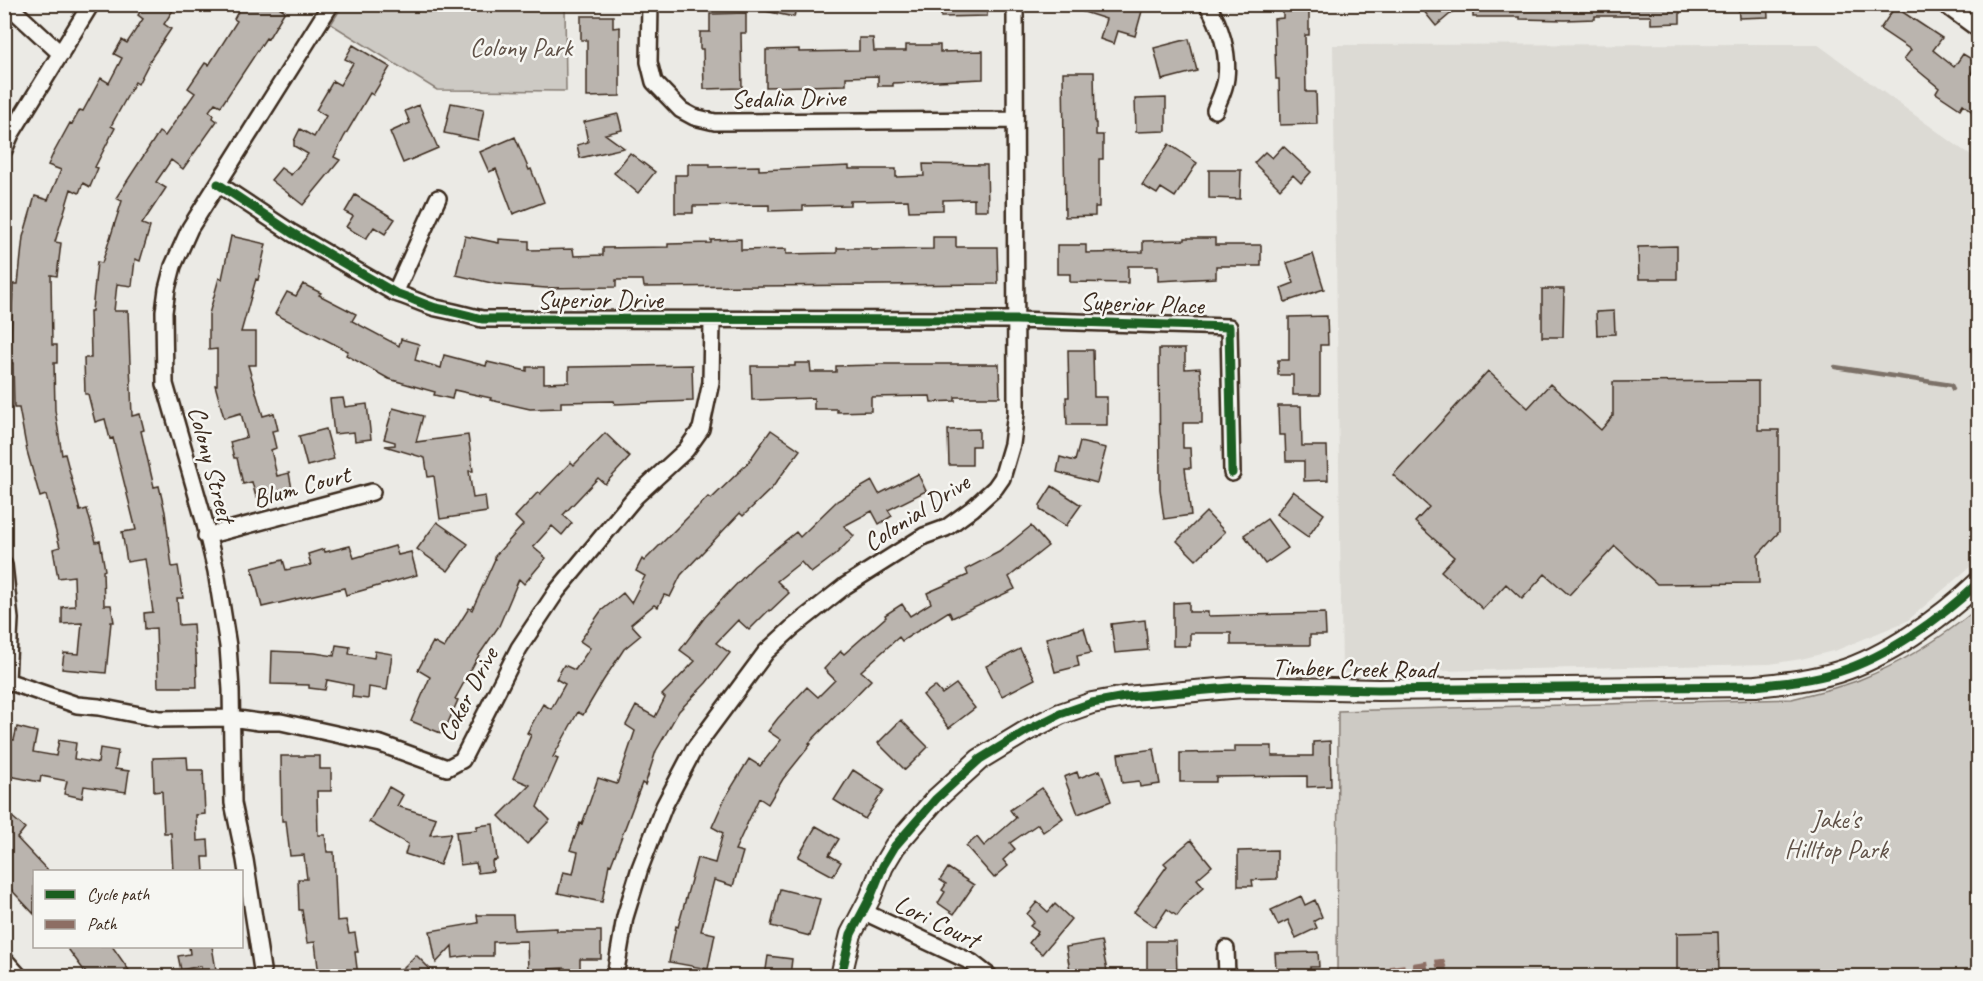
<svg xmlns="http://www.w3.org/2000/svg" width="1983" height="981" font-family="Caveat,sans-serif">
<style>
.built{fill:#dcdad4}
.green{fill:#cdcac4;stroke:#847a71;stroke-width:1.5}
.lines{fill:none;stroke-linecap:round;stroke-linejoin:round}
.stream{stroke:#7c7167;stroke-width:4.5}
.building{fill:#bab4ae;stroke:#3b2a1e;stroke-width:1.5}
.minor-casing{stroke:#3b2a1e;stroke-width:20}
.tertiary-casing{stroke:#3b2a1e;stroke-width:24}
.minor{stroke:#f6f6f2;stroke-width:15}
.tertiary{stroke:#f6f6f2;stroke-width:20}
.quiet{stroke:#8d6e63;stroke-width:8;stroke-dasharray:15 8;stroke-linecap:butt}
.cycleway-casing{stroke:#f6f6f2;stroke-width:13}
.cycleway{stroke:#1b5e20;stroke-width:9}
.labels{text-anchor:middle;stroke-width:5;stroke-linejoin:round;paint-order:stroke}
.park-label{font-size:26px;fill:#605248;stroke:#f6f6f2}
.street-label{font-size:26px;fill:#3b2a1e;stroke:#f6f6f2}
</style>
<rect width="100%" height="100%" fill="#ebeae5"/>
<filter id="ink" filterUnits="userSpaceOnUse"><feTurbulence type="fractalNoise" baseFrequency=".0167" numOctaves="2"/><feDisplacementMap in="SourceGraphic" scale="12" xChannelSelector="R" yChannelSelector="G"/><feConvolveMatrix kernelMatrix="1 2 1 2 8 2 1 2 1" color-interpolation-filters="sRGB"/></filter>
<g filter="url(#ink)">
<path class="built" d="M1817 44 1978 161V560L1907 621 1837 650 1801 659 1770 664 1342 673 1333 45Z"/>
<path class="green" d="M343 5H565L566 91 437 90 331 24Z
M1978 608V976H1337L1338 711 1792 699C1814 693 1838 688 1859 680 1902 663 1943 637 1978 608Z"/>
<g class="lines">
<path class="stream" d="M1835 367 1951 385 1953 389"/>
</g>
<path class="building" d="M145 4H177L164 24 171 29 152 57 138 84 135 82 111 126 115 128 95 167 98 168 90 187 83 183 79 193 71 189 55 242 61 243 57 276 51 275 52 345H57V363H54L55 410 62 455 65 454 80 511 87 509 96 542 100 541 105 570 103 571 104 605H111L114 622H111L106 673 62 669 64 653 79 654 82 623 62 624V607L75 606 74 576 58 578 53 549 60 547 46 495 40 497 27 451 19 408H14L13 363H10L13 284H18L23 237 35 196 48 200 61 170 48 165 53 154 70 123 72 124 80 110 83 111 101 78 109 83 122 58 114 54 122 40 127 43 143 19 138 15Z
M242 4H274L285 11 268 39 266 38 221 106 215 103 209 111 214 115 213 118 217 121 183 169 171 160 156 182 166 188 142 224 150 227 140 261 135 259 132 286 117 284 114 311H128L132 416 140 414 144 430 141 431 154 487 159 486 165 512 172 567 178 566 183 598H177L179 625 193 624 195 654H196L197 687H158L156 628 145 629 144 613 153 612 145 559 127 562 122 532 136 530 113 438 110 439 105 419 95 422 88 394H85L84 358H91L90 311H92L97 262 102 263 122 201 116 198 159 132 165 136 195 93 188 88 205 63 209 65 237 21 234 19Z
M761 4H797L794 17 760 10Z
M941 4H987V16L941 17Z
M1068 4H1117L1127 7 1128 4H1144L1135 36 1118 31 1114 44 1100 39 1106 19 1068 7Z
M1283 4H1309V35H1305L1306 92H1316L1317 124 1280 125 1279 79H1276L1274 19 1283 18Z
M1418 4H1462L1436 26Z
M1473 4H1680V23L1651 24V16H1595V19L1565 20 1520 19V17H1473Z
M1738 4H1767L1768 17 1739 18Z
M1895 7 1942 38 1933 50 1954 67 1963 54 1978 63 1971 73 1978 78V117L1963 104 1960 109 1936 93 1939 88 1904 59 1911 50 1880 29Z
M746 13V33H741L742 88 704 89 703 49H700V32H710V14Z
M581 16H613V28L620 27V96L587 97V40H581Z
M859 38H873L874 51H906V45H940V52L983 51V79L893 83V86H878V76L846 77V85L766 87V50L799 49V52L859 51Z
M1189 39 1197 71 1162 80 1154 48Z
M353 45 390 67 373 95 370 93 344 137 334 157 340 160 303 205 271 180 281 168 291 175 308 154 294 146V141L300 129 314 137 326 116 316 110 333 81 340 85 353 63 345 59Z
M1063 72H1094L1095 123H1096V135H1103V159H1099V207H1095V216L1065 217Z
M1166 98V131L1136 132 1135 99Z
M451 103 484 109 478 140 444 133Z
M419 105 438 148 403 163 390 132 410 123 405 111Z
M618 114 622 130 605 134 624 148 580 158 577 145 588 142 584 122Z
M515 137 529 170 531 169 544 202 513 214 496 169 489 172 480 152Z
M1169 144 1197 163 1175 197 1161 188 1157 194 1142 185Z
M1283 146 1311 172 1301 183 1293 175 1280 189 1254 163 1265 152 1272 158Z
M630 153 655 172 638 193 614 173Z
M688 164H710V167L759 166V170L849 166V169H896V177L924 176 923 164 987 165 988 210H974V199L943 200V210L909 211 908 200 850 201V205L803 206V210L769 211V205L693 206V213H675V175H688Z
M1209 170H1241L1240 199 1209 198Z
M355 195 395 219 385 234 374 227 366 239 346 227 353 216 345 212Z
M231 236 266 244 258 280 256 279 241 332H256V365H248L263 416 274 413 278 430 272 431 276 448 271 450 277 476 289 473 292 489 256 497 252 482 243 484 237 458H234L230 442 247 437 241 413 224 418 215 385H217V349L209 350V314L219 278 222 279Z
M465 236 499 243V239L529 241V250L573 249 574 256 603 255V248L668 247V244L711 243V240L741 239V250L786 249V254L837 253V248H871V250L933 249V237H956V247H997L998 284 644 287 643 280H616V287L546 288 496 284 456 275Z
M1185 238H1215V245H1261V266H1216V278L1158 281V266H1128V283L1070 282V274H1057V245H1086V253L1143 252V241L1185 240Z
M1677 246V279H1639L1638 247Z
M1313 254 1324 289 1285 302 1281 288 1294 283 1287 263Z
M303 284 321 293 319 295 356 314 352 321 399 346 401 339 419 344 415 360 441 368 444 355 486 366 487 362 527 371V367H544V383L569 382V367L692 365 693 401 615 404 614 401 561 402V408L530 409 490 400 491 398 454 390 452 399 434 395 435 392 389 379 346 355 348 351 275 314 287 292 296 296Z
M1542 289H1564L1563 337H1542Z
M1614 311 1615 334 1597 335 1596 312Z
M1327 316 1328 345H1320V395H1293V375H1278V360H1289V317Z
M1159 349H1185V369L1200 368 1202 393V423H1183V448H1190L1191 468H1185L1191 515 1164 519 1160 489Z
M1068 350H1093L1094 397H1107V425H1067L1066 397H1069Z
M795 363H810L811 372H836V366L877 365V364H999L1000 397H955V401L931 402 930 396 871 397V411L837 412V409H814V398L752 400 751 366H795Z
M1488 371 1528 408 1550 384 1601 430 1613 416V382L1758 381V430H1779V532L1758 555 1759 583 1657 584 1615 546 1569 595 1545 574 1522 599 1506 584 1483 609 1441 571 1454 557 1415 522 1429 507 1393 475Z
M343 398 345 407 367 404 371 439 355 441 354 432 334 434 330 399Z
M1278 406H1301L1302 446H1327L1328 480 1304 481V461H1286L1285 435H1279Z
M393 408 423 416 416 442 468 435 473 471H469L473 498 485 496 487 512 440 519 434 476 428 477 425 458 385 446 395 445V442L384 439Z
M326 429 334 459 307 466 299 436Z
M979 429V446H972V465H949L948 430Z
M771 430 800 450 772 488 743 516 740 513 681 575 670 597 664 595 658 607 654 605 631 624 641 635 624 649 603 681 583 715 578 712 553 757 558 759 537 807 550 820 527 844 499 816 530 785 513 778 531 735 527 733 543 704 551 709 565 684 556 679 564 665 575 670 590 648 580 641 601 611 623 593 631 603 645 576 636 571 642 559 644 561 708 497 711 499 747 464Z
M605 433 630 457 605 484 598 478 563 515 572 523 562 535 552 526 533 547 546 558 524 584 519 579 499 626 479 655 455 699 458 700 443 734 411 721 430 677 418 670 433 642 444 648 469 608 472 610 495 559 494 557 523 525 515 517 538 492 540 494 571 462 574 465Z
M1080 442 1106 448 1097 483 1057 472 1060 457 1075 461Z
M918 474 926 491 888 510 892 516 879 524 872 511 844 526 854 536 835 555 811 573 801 562 777 581 789 593 770 611 769 610 749 630 738 620 716 643 730 653 706 683 679 711 656 751 645 785 642 783 611 865 609 864 602 902 558 893 563 872 573 874 578 852 570 850 580 823 582 824 598 778 617 784 635 731 626 725 636 706 655 717 665 698 662 695 695 661 680 650 705 617 754 566 796 532 800 537 837 501 872 481 879 494Z
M1052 486 1081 505 1066 526 1040 510V505Z
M1293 491 1324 514 1308 537 1276 514Z
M1206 512 1225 532 1196 560 1177 541Z
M1267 519 1288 548 1265 564 1244 535Z
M437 522 468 544 448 571 417 549Z
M1031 526 1048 546 1009 577 1015 589 952 618 949 611 902 641 899 637 861 671 871 680 809 743 811 744 783 779 768 804 759 798 735 850 743 852 733 886 714 880 701 931 715 934 708 969 669 962 676 926 678 927 697 858 715 863 723 833 712 827 725 798 749 759 760 766 781 740 768 731 778 718 807 687 818 697 835 680 824 669 841 651 844 654 886 617 885 615 902 604 910 616 931 603 927 593 968 575 966 569 999 552Z
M350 546 354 558 395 546 398 555 411 552 417 575 346 595 344 588 262 607 252 568 283 560 286 570 311 565 308 554 324 549 325 552Z
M1189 602V612H1208V616L1325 613 1326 635H1310V645H1231V633H1190V646H1173V603Z
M1145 620 1148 650 1115 653 1111 624Z
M1084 628 1091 653 1077 656 1079 666 1055 672 1046 638Z
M336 645 350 647 349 654 374 658 375 651 392 654 387 690 369 687 368 699 352 697 353 685 327 680 325 690 309 688V685L271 684 272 651 315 653 334 656Z
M1020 649 1035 679 1002 696 986 666Z
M956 684 975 708 949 728 923 695 935 686 942 694Z
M901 720 928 747 905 770 878 743Z
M17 727 37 732 33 752 56 756 59 740 76 743 74 759 98 763 100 748 118 751 115 769 129 771 126 792 84 786 82 798 64 794 67 781 41 776 40 782 4 775V737L14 740Z
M1330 741 1331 786 1307 787V776L1216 777V782H1180V753L1235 752V746H1272V756H1313V742Z
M1154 749 1160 784 1140 787 1139 781 1122 783 1118 754Z
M281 756H320V769H331V791H317L318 835H325L327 852H334L337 921 346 920 349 934 355 933 358 952H355L358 976H319L315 942 307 943 302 910H299L298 879H307L304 855 290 856 286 821H282Z
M187 757 188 770H203L205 814 196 815 197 841 208 840 209 857H203L204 872H173L171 833H164L162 791 154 792 153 758Z
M853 770 884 790 865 819 834 800Z
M1100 770 1111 801 1078 814 1064 777 1077 772 1079 778Z
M389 787 403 795 397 806 436 818 430 835 451 833 440 865 405 854 408 844 369 822Z
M1042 788 1063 818 1043 832 1038 824 1010 843 1015 849 1003 860 1008 866 994 878 966 846 977 837 984 846 1016 818 1010 810Z
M4 810 25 828 17 838 49 872H34V914L4 882Z
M493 824 497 860 492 861 493 871 478 873 476 863 460 865 456 832 477 830V826Z
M816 826 839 839 829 855 841 862 833 876 798 857Z
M1191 840 1212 866 1197 879 1204 887 1188 901 1177 916 1167 909 1155 927 1134 912 1167 866 1164 863Z
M1277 850V879L1252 880 1253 886H1238V851Z
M948 868 974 885 954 914 938 903 945 892 942 890 946 884 940 880Z
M780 889 820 899 810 936 771 926Z
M1301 896 1305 905 1315 900 1322 917 1314 921 1317 928 1296 938 1288 920 1278 925 1271 910Z
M1037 902 1048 912 1055 904 1071 919 1042 954 1029 943 1038 932 1030 926 1034 922 1027 914Z
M477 915H513L514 930 557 928V931H601V959H580V972H565V968L528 970 527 941 493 942V956H465L453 958 452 946 436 963 430 931 478 923Z
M1718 932 1719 974 1677 975V933Z
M1101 941 1108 976H1071L1066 947Z
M1147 941H1176L1177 976H1147Z
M66 946H112L133 976H88Z
M189 946H212L217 976H201V966L181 970 178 956 190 954Z
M1318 952 1319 967H1310V976H1288V969H1276L1275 953Z
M416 955 430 969 422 976H395Z
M768 956 792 959 790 976H765Z"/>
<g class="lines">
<defs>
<path id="minor" d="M7 4 61 54
M650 4 649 62 654 82 681 110 694 117 715 122 1015 120
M1207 4C1221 26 1229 53 1226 78 1225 89 1219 100 1215 110
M1944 4 1978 29
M4 150 11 134 91 4
M218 184 292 233 395 293C409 297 422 304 436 308 451 311 467 315 482 319L1016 320 1229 327 1232 473
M395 293 438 198
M206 536 372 492
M4 565 10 619 7 680
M4 680 77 705 99 707 160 719 231 718 259 722H281L381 744 447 768 462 760 519 648 557 591 635 497 686 450 701 429 711 382 712 321
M862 911 971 962 989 976
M1226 949 1227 976
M4 959 19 976
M263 976 245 860 233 803 231 690 228 646 216 571 204 520 165 384 164 312 167 289 173 266 190 228 331 4
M615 976 625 917 640 868 664 806 694 749 766 652 792 628 845 586 924 536 946 528 972 509 995 488 1002 478 1012 444 1016 413 1015 4"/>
<path id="tertiary" d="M841 976 851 934 870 898 883 866 895 846 936 799 980 759 1028 730 1060 714 1092 703 1125 697 1242 687 1378 690 1756 686C1783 683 1812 680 1838 672 1887 657 1941 618 1978 583"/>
</defs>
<use href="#minor" class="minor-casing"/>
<use href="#tertiary" class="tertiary-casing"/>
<use href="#minor" class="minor"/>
<use href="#tertiary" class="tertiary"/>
<path class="quiet" d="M1390 970 1441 963 1444 973 1449 976"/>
<defs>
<path id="cycleway" d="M218 184 292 233 395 293C409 297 422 304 436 308 451 311 467 315 482 319L1016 320 1229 327 1232 473
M841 976 851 934 870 898 883 866 895 846 936 799 980 759 1028 730 1060 714 1092 703 1125 697 1242 687 1378 690 1756 686C1783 683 1812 680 1838 672 1887 657 1941 618 1978 583"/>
</defs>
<use href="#cycleway" class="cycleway-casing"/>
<use href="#cycleway" class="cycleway"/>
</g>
</g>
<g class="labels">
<g class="park-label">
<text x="521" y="56">Colony Park</text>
<text x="1836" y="828">Jake's<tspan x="1836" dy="30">Hilltop Park</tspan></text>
</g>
<g class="street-label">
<text transform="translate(788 98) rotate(-1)" y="9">Sedalia Drive</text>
<text x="600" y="308">Superior Drive</text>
<text transform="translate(1142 303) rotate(2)" y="9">Superior Place</text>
<text transform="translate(212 464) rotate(75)" y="9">Colony Street</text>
<text transform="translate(301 486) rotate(-15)" y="9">Blum Court</text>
<text transform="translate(916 512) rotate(-33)" y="9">Colonial Drive</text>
<text transform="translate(1354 668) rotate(1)" y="9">Timber Creek Road</text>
<text transform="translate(467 694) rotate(-62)" y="9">Coker Drive</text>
<text transform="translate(937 921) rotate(26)" y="9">Lori Court</text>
</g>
</g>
<rect width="1983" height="981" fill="none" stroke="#f6f6f2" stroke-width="24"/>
<rect x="12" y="12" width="1959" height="957" fill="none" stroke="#3b2a1e" stroke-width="2" filter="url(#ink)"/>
<rect x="33" y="870" width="210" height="78" fill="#f6f6f2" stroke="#aba49d" stroke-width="1.5"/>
<rect x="45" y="890" width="30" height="9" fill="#1b5e20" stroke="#aba49d" stroke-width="1.5"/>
<text x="87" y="900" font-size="18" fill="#3b2a1e">Cycle path</text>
<rect x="45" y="920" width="30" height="9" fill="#8d6e63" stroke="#aba49d" stroke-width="1.5"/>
<text x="87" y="930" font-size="18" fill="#3b2a1e">Path</text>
</svg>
